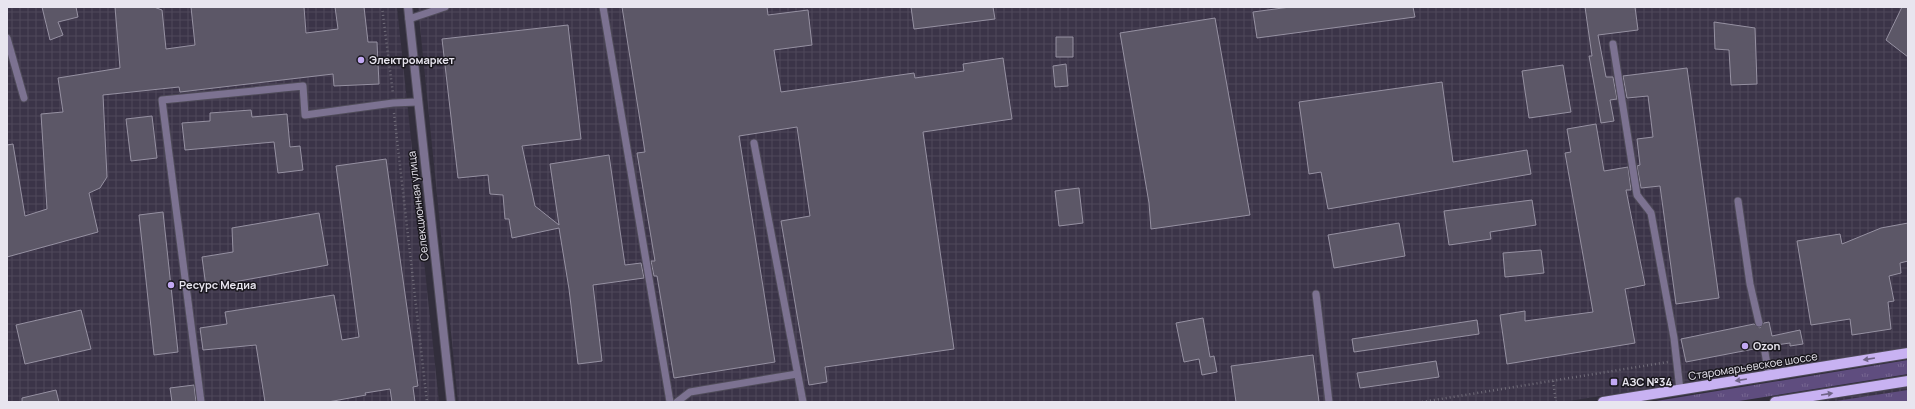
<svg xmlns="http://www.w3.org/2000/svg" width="1915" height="409" font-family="Manrope,sans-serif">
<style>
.industrial{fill:url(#industrial-grid)}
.grass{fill:url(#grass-tufts)}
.building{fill:#5c5767;stroke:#9691a2}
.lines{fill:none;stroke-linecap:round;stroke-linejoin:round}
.service-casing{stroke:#4f4b59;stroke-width:9}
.minor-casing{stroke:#4f4b59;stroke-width:10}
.primary-casing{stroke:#4f4b59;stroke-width:12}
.path{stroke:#706c79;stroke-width:2.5;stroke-dasharray:1 3;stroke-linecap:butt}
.service{stroke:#7c7291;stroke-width:7}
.minor{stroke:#7c7291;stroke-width:8}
.primary{stroke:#c8b2f2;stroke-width:10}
.oneway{fill:#706488}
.poi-dot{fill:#c2a8f3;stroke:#19171d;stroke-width:1.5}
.labels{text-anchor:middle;stroke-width:3;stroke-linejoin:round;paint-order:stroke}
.poi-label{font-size:11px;font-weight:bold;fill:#e8e5ef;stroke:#19171d;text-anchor:start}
.street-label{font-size:11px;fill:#e8e5ef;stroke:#19171d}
</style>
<defs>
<pattern id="industrial-grid" width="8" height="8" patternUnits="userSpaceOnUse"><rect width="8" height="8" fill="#3b3448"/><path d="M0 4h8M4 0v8" fill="none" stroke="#4e485a"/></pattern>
<pattern id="grass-tufts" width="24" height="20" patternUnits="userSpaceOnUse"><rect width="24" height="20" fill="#5f4d7f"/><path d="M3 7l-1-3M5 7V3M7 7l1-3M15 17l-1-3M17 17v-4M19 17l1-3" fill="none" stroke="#766691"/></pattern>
</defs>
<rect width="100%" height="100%" fill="#322e3c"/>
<path class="industrial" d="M7 7H397L439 402H7Z
M418 7H1908V347L1563 402H458Z
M1908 387V402H1815L1833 399Z"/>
<path class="grass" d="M1908 360V374L1733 402H1650Z
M1908 390V402H1834L1836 401Z"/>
<path class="building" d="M42 7H76L78 17 58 22 63 35 50 40Z
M115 7H154L162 10 166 49 195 45 191 7H304L306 33 338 29 335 7H364L368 42H377L379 84 334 86 333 74 180 92 179 87 103 95 107 177 100 188 89 193 98 232 7 257V145L13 144 25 216 47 209 41 114 63 112 58 78 120 68Z
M622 7H767L768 15 808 10 812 45 774 50 781 92 914 73 915 78 964 71 963 64 1003 58 1012 119 923 132 954 349 825 367 827 382 809 385 781 221 810 216 797 127 739 136 775 362 674 378 657 276H654L651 261H655L637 153 645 152Z
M911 7H993L995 19 914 29Z
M1290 7H1413L1415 17 1257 38 1253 12Z
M1585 7H1635L1638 30 1598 35 1606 77H1613L1617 99 1610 100 1614 121 1601 123 1589 56H1592Z
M1902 7H1908V57L1886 40Z
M1215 18 1250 215 1151 229 1149 203 1120 33Z
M1714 22 1755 28 1757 84 1731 85 1729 50 1715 49Z
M568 25 581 139 522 146 535 206 559 225 550 164 609 155 625 265 641 263 644 278 593 285 602 361 578 364 569 289 559 228 512 238 509 219H505L503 195 490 194 488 175 458 178 442 39Z
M1056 37H1073V57H1056Z
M1066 64 1068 86 1055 87 1053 66Z
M1563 65 1571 112 1529 118 1522 71Z
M1687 68 1719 298 1676 304 1660 186 1641 188 1637 166 1640 165 1637 139 1653 137 1648 96 1627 98 1623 76Z
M1442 82 1453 162 1527 150 1531 174 1328 209 1321 172 1309 174 1299 102Z
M251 110 252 117 287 114 290 147 300 146 303 170 278 173 274 142 185 150 182 123 210 121V113Z
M152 116 157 158 131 161 126 119Z
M1596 124 1604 171 1628 167 1631 190H1626L1645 285 1625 289 1635 343 1507 364 1500 315 1525 311V321L1593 312 1565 153 1571 152 1567 129Z
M386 159 418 386 413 387 415 402H392L390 389 365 393 366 395 328 402H265L256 345 203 350 200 328 227 324 225 312 334 295 342 340 359 337 336 166Z
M1079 188 1083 223 1059 226 1055 191Z
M1532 200 1536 225 1490 232 1491 239 1449 245 1444 211Z
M163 212 178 352 154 355 139 215Z
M319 213 328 265 206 287 202 257 233 252 232 228Z
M1399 223 1405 256 1334 268 1328 235Z
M1908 223V261L1900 263 1901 273 1889 276 1894 301 1888 302 1891 329 1852 335 1850 319 1811 325 1797 241 1840 234 1842 244 1881 228Z
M1541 250 1544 273 1505 277 1503 253Z
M81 310 91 349 25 364 16 325Z
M1203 318 1210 357 1214 356 1217 372 1202 375 1199 359 1184 362 1176 323Z
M1477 320 1479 334 1354 352 1352 339Z
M1769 322 1772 336 1800 330 1803 344 1790 346V343L1769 346 1764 342 1761 343 1759 348 1686 362 1681 339 1754 324 1760 328 1764 323Z
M1313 355 1319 402H1236L1231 366Z
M1436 361 1439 377 1360 388 1357 373Z
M194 385 196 402H172L170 388Z
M56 390 59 402H22V398Z"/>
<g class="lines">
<defs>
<path id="service" d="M603 7 670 402
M409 19 445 7
M7 38 24 98
M1613 44 1637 195 1651 213 1674 338 1680 390
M754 143 803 402
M1738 201 1750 284 1759 323
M1316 294 1329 402
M1764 347 1769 375
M201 402 162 100 303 86 305 115 393 103 417 102
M677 402 690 392 797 374"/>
<path id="minor" d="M408 7 451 402"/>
<path id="primary" d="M1603 402 1908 353
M1775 402 1908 381"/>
</defs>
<use href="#service" class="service-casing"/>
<use href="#minor" class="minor-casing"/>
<use href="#primary" class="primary-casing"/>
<path class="path" d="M382 7 393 94
M394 113 427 402
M1553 381 1556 402
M1422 402 1668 362"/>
<use href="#service" class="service"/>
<use href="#minor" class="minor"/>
<use href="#primary" class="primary"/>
</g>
<defs><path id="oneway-solid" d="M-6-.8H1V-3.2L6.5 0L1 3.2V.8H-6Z"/></defs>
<g class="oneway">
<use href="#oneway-solid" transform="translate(1869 359) rotate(171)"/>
<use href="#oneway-solid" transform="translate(1741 380) rotate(171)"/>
<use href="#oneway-solid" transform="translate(1827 394) rotate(-9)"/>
</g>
<g class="poi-dot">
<circle cx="361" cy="60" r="4"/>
<circle cx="171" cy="285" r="4"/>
<circle cx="1745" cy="346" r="4"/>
<rect x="1610" y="378" width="8" height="8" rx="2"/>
</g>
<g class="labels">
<g class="poi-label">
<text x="369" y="64">Электромаркет</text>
<text x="179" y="289">Ресурс Медиа</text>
<text x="1753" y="350">Ozon</text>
<text x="1622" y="386">АЗС №34</text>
</g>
<g class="street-label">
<text transform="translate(418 206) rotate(-97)" y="4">Селекционная улица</text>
<text transform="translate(1753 366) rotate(-9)" y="4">Старомарьевское шоссе</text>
</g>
</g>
<rect width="1915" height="409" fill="none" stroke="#e8e5ef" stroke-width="16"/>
</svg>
